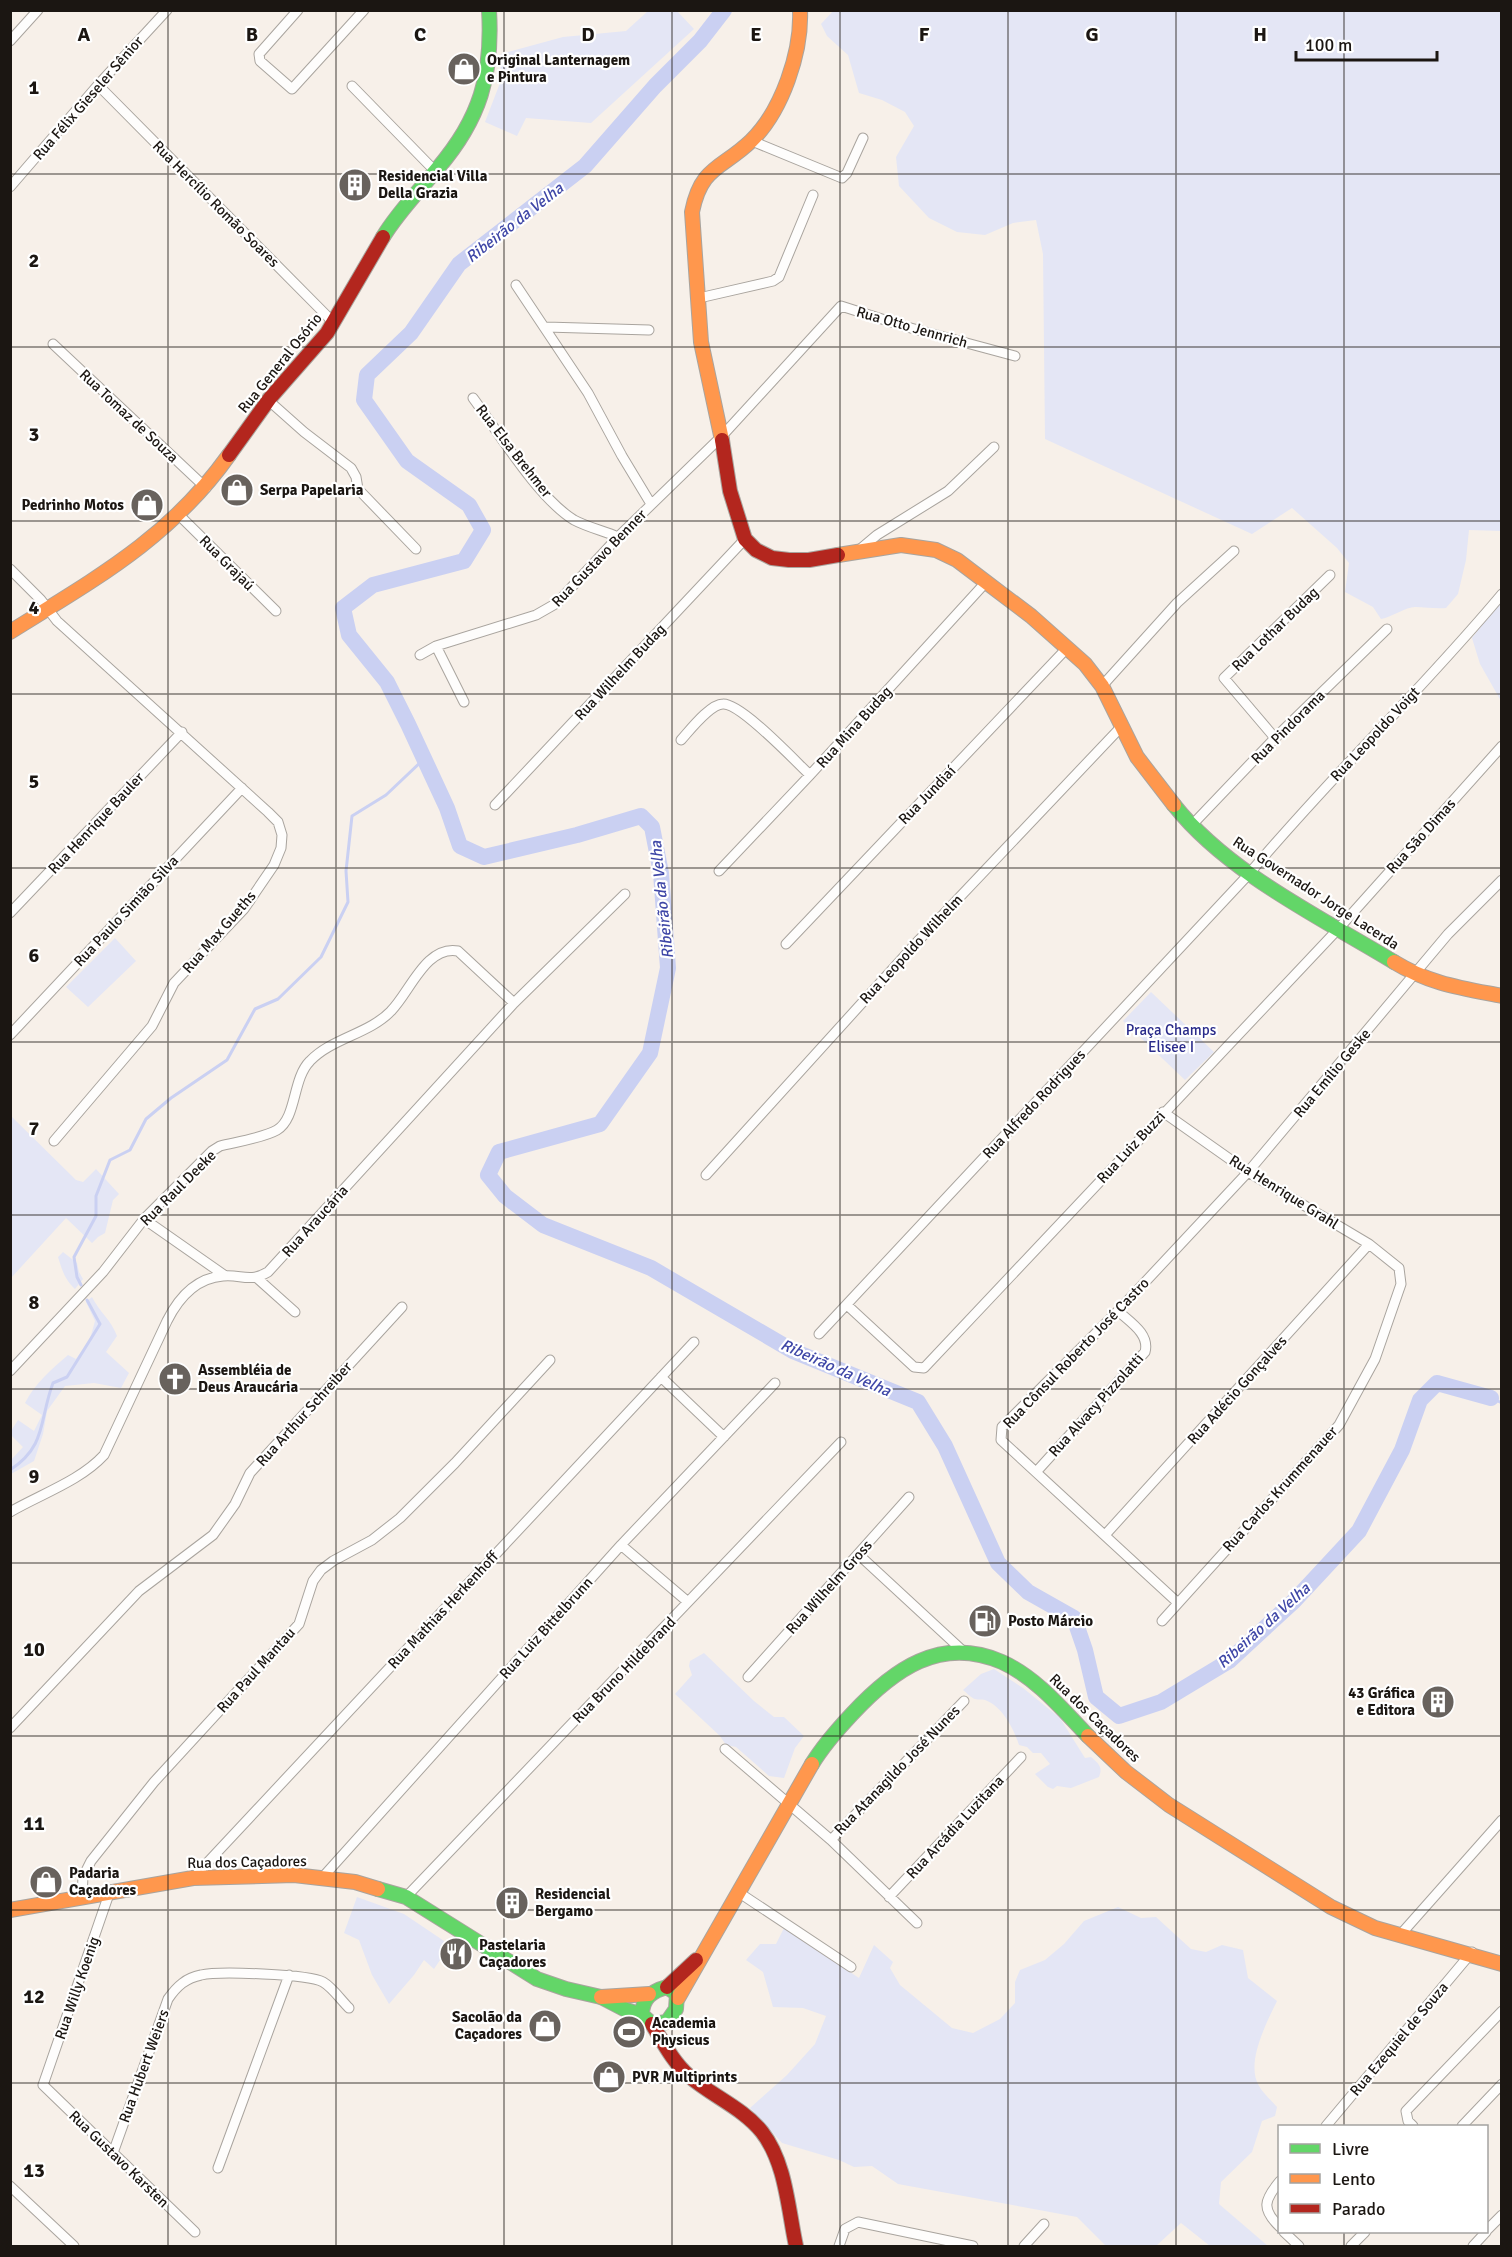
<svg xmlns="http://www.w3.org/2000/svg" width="1512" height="2257" font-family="Signika,sans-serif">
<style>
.green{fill:#e4e6f5}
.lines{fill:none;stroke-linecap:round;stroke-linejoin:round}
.stream{stroke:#cad0f2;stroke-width:3}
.river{stroke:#cad0f2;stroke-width:16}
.street-casing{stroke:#a9a49e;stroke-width:11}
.fast-casing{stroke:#a9a49e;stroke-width:16}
.slow-casing{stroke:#a9a49e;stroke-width:16}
.jam-casing{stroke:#a9a49e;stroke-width:16}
.street{stroke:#fefdfc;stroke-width:9}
.fast{stroke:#63d668;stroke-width:14}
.slow{stroke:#ff974d;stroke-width:14}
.jam{stroke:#b3261e;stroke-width:14}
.grid{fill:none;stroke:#1b1612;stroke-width:1.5;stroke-opacity:0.55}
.labels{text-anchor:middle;stroke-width:4.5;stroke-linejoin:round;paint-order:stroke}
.poi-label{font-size:15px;font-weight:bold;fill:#1b1612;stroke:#fff;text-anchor:start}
.street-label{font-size:15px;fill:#1b1612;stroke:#fff}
.park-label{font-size:15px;fill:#2a2b8a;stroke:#fff}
.water-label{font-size:16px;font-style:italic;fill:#3f47a7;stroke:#fff}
.grid-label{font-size:20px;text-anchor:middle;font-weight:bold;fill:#1b1612;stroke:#fff;stroke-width:4.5;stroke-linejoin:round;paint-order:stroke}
</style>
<rect width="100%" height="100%" fill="#f7f0e9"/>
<path class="green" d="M834 10 1501 11V531L1469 530 1466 560 1458 594 1446 608C1435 609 1426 607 1415 607 1406 607 1392 617 1381 619L1373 607 1345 592 1349 563 1337 548 1292 508 1252 534 1045 439 1043 254 1036 220 1013 223 985 235 957 232 929 218 899 186 896 157 914 126 905 112 882 100 859 93 848 55 827 36 821 24Z
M648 11H677L694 29 591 123 526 118 517 136 485 122 500 83 501 54 563 37 626 31Z
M1501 600V701L1480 664 1472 638Z
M115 938 136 961 88 1007 66 987Z
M1151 992 1214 1052 1185 1080 1123 1021Z
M10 1115 76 1180 83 1182 96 1169 119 1194 113 1200 105 1233 98 1237 92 1243 66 1218 11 1278Z
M63 1252 77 1263 79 1272 83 1279 75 1289C65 1280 62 1270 58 1257Z
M92 1297C100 1313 110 1318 117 1336L106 1352 129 1373 121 1388 94 1383 65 1386 47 1411 43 1434 34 1461 11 1474V1460L23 1447 11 1435V1431L18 1420 34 1431 42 1415 25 1403C35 1383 52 1369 68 1355L76 1359 90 1339 95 1321 86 1302Z
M704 1653 754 1701 774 1717H784L804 1736 795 1748 784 1778 769 1776 736 1747 726 1745 720 1736 675 1694 692 1675 689 1666 690 1661Z
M994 1669 1023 1688 1060 1718 1085 1758 1091 1757C1099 1764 1103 1767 1099 1777L1071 1788 1057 1786 1053 1789 1048 1787 1035 1774 1050 1764 1041 1753H1033L1027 1747 1019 1745C1014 1729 1002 1706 985 1700 982 1699 978 1700 975 1699 971 1698 967 1693 963 1690L981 1674Z
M357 1897 404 1914 450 1945 434 1969 424 1960 414 1975 389 2004 372 1975 359 1940 344 1933Z
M1118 1907 1141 1918 1156 1917 1191 1949 1206 1952 1222 1945 1243 1950 1248 1978 1277 2001C1267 2022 1245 2063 1259 2086 1263 2093 1271 2100 1277 2107L1275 2116 1262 2121 1252 2152 1221 2182 1219 2204 1268 2246H1210L1181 2223 1156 2246H1106L1077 2217 898 2184 872 2166 854 2167 839 2160 782 2143 750 2108 787 2075 815 2044 826 2016 803 2008 773 2007 763 1972 746 1960 760 1944H776L784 1928 859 1978 874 1945 893 1962 890 1968 900 1985 952 2028 973 2033 1000 2019 1015 2003V1982L1020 1970 1045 1960 1064 1944 1084 1921Z"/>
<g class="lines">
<path class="stream" d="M81 1285 77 1277 74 1257 96 1216V1196L110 1160 130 1150 146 1119 171 1098 227 1060 255 1009 278 999 321 957 348 902 346 871 352 816 386 795 424 759
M1491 1398 1502 1403
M10 1470C47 1446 39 1420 53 1383L67 1377 100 1324 87 1300"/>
<path class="river" d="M724 10 700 41 655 86 585 166 459 264 411 333 367 375 364 400 407 461 469 505 483 530 464 561 373 585 343 608 349 635 387 682 408 724 447 808 460 846 484 857 577 835 641 816 652 827 661 873 668 968 650 1053 600 1124 499 1152 488 1175 505 1196 543 1225 651 1268 793 1351 918 1402 945 1446 998 1563 1028 1592 1074 1618 1085 1650 1096 1697 1119 1716 1161 1702 1229 1661 1294 1601 1359 1531 1402 1450 1420 1400 1437 1383 1491 1398"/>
<defs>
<path id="street" d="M298 10 259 54 260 61 292 89 364 10
M10 41 38 10
M98 85 334 323
M352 86 435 171
M752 141 842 178 847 173 863 138
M10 187 98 85 167 10
M516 285 588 393 622 456 651 504
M699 298 773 281 779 277 813 195
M546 327 649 330
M53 344 206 488
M473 398C499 433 538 498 574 520 587 527 604 531 618 537
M268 400 304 432 351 468 356 477 358 489 416 549
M179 515 276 611
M858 551 877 535 948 491 994 447
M10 569 41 600 57 621 268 812 278 822 282 835 281 848 274 865 244 909 174 983 152 1026 54 1141
M436 646 464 702
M420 655 436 646 536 615 557 603 618 537 722 436 841 306 907 327 1015 356
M1102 686 1177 603 1234 551
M1275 738 1224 678 1330 575
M681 740C690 730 710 704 723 704 741 703 795 761 810 775
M495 805 745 539
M1191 826 1275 738 1387 629
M719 871 810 775 987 581
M10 913 182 732
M786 944 1068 647
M10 1035 242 788
M706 1175 919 940 1121 727
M144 1219 224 1275
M257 1278 295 1312
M847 1305 914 1367 924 1368 1340 927 1502 746
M819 1334 1249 874C1330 777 1421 691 1502 594
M10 1371 103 1272 144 1219 212 1151 220 1146C236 1142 263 1138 277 1130 297 1118 292 1079 310 1061 332 1038 369 1034 391 1011 410 992 426 945 458 951L514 1003
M661 1377 724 1437
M1037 1471 1145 1352C1150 1334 1130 1322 1118 1311
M10 1512C41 1494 80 1481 104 1455L167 1321C178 1299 196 1278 223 1276 241 1274 249 1283 268 1272L514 1003 625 894
M1105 1535 1369 1244
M621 1545 688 1602
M858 1554 964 1652
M1177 1602 1001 1440 1002 1427 1118 1311 1248 1172 1448 934 1502 880
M1162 1621 1339 1425 1375 1359 1401 1284 1399 1268 1369 1244 1248 1172 1163 1112
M748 1677 909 1497
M10 1728 139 1591 213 1535 235 1504 250 1473 402 1307
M725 1749 831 1840 917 1923
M831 1840 964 1701
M193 1878 694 1342
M322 1878 621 1545 775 1383
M110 1891 43 2085 195 2232
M738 1892 851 1967
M82 1896 83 1877 91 1861 154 1782 299 1624 313 1581 321 1570 333 1561 372 1540 400 1518 455 1463 550 1360
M406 1897 841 1442
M889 1897 1021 1757
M1401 1934 1502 1820
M1326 2126 1472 1952
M1413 2126 1408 2121 1406 2111 1502 2011
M1462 2126 1502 2084
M113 2153 168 1999C177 1986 186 1978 201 1975 218 1971 309 1974 323 1982 332 1987 341 2000 349 2008
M218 2168 289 1975
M1280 2181C1264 2200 1261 2209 1280 2227
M10 2186 74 2246
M1486 2231 1502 2215
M1284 2232 1299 2246
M839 2246 845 2229 858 2222 973 2246
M1024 2246 1044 2224
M1351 2246 1365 2232
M1473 2246 1486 2232"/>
<path id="fast" d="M383 237C398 212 419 191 438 168 480 119 493 75 489 10
M1174 805C1228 873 1320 917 1394 962
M812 1764C823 1746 837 1730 852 1714 893 1670 940 1635 1002 1662 1037 1678 1063 1710 1088 1736
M378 1889 406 1897 537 1979 566 1989 601 1997 626 2010 642 2015
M667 1987 677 1994 676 2009 667 2022 652 2024 642 2015C642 1998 652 1991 667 1987Z"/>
<path id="slow" d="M722 440 701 342 692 212C701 166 722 169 751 141 782 111 802 52 800 10
M838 555 901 545 936 550 957 560 1031 616 1085 664 1102 686 1137 757 1174 805
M10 632C95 579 170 538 229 455
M1394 962C1430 984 1461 988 1502 996
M1088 1736 1126 1772 1169 1805 1331 1907 1375 1928 1502 1964
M10 1910 193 1878 294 1875 355 1882 378 1889
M601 1997 649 1994
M678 1998 812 1764"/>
<path id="jam" d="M722 440 730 491 745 539 756 550 772 558 789 560H809L838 555
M229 455 270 398 327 333 383 237
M667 1987 696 1960
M652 2024C663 2042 673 2062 689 2076 712 2096 743 2108 762 2132 786 2163 788 2209 796 2246"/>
</defs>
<use href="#street" class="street-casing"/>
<use href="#fast" class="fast-casing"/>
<use href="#slow" class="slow-casing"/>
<use href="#jam" class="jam-casing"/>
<use href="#street" class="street"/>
<use href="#fast" class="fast"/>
<use href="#slow" class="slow"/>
<use href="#jam" class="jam"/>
</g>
<path class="grid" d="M168 10V2246M336 10V2246M504 10V2246M672 10V2246M840 10V2246M1008 10V2246M1176 10V2246M1344 10V2126M10 174H1502M10 347H1502M10 521H1502M10 694H1502M10 868H1502M10 1042H1502M10 1215H1502M10 1389H1502M10 1563H1502M10 1736H1502M10 1910H1502M10 2083H1502M1344 2232V2246"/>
<defs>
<symbol id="shop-disc" viewBox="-11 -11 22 22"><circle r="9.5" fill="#68625d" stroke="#fff"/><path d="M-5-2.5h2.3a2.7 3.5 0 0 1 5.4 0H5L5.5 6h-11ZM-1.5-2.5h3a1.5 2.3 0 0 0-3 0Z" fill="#fff"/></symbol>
<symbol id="building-disc" viewBox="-11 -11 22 22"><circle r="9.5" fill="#68625d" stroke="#fff"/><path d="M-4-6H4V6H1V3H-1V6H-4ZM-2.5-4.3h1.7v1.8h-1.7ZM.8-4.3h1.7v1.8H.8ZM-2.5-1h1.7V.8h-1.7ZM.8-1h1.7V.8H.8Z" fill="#fff"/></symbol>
<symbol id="church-disc" viewBox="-11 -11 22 22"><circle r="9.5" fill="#68625d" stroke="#fff"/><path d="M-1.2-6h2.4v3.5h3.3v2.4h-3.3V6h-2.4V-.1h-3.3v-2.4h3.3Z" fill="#fff"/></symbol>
<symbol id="fuel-disc" viewBox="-11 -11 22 22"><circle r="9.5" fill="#68625d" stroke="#fff"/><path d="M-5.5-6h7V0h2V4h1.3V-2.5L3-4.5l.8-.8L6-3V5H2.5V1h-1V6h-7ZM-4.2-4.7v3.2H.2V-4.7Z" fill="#fff"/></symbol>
<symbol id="restaurant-disc" viewBox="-11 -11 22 22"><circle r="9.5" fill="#68625d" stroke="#fff"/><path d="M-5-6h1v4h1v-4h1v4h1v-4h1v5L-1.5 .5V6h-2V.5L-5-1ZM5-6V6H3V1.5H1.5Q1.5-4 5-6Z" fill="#fff"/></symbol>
<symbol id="stadium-disc" viewBox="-11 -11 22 22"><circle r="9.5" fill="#68625d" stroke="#fff"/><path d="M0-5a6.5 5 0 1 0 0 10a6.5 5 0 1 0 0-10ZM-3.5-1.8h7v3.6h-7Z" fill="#fff"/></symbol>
</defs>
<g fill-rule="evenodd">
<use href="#shop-disc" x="445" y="50" width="38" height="38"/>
<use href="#building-disc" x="336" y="166" width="38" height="38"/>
<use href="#shop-disc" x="218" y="471" width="38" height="38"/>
<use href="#shop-disc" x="128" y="486" width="38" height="38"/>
<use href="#church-disc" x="156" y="1360" width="38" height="38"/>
<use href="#fuel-disc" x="966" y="1602" width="38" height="38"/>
<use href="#building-disc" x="1419" y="1683" width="38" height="38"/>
<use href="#shop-disc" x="27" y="1863" width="38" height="38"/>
<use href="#building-disc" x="493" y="1884" width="38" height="38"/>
<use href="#restaurant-disc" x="437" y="1935" width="38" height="38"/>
<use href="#shop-disc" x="526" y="2007" width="38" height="38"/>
<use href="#stadium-disc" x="610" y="2013" width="38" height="38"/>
<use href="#shop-disc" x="590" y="2058" width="38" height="38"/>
</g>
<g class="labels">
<g class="poi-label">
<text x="487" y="65">Original Lanternagem<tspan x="487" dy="17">e Pintura</tspan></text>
<text x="378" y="181">Residencial Villa<tspan x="378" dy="17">Della Grazia</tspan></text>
<text x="260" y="495">Serpa Papelaria</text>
<text x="124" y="510" text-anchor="end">Pedrinho Motos</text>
<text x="198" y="1375">Assembléia de<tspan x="198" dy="17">Deus Araucária</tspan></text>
<text x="1008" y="1626">Posto Márcio</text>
<text x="1415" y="1698" text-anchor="end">43 Gráfica<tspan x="1415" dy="17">e Editora</tspan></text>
<text x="69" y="1878">Padaria<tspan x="69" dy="17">Caçadores</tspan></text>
<text x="535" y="1899">Residencial<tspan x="535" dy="17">Bergamo</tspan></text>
<text x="479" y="1950">Pastelaria<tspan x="479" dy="17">Caçadores</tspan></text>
<text x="522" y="2022" text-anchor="end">Sacolão da<tspan x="522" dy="17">Caçadores</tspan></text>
<text x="652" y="2028">Academia<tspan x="652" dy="17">Physicus</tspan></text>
<text x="632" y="2082">PVR Multiprints</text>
</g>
<g class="street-label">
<text transform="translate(88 98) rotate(-49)" y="5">Rua Félix Gieseler Sênior</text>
<text transform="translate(216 204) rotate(45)" y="5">Rua Hercílio Romão Soares</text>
<text transform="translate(912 327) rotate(16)" y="5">Rua Otto Jennrich</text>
<text transform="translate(280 363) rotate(-51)" y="5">Rua General Osório</text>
<text transform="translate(129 416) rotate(43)" y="5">Rua Tomaz de Souza</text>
<text transform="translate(514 451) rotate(52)" y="5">Rua Elsa Brehmer</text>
<text transform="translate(599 558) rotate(-46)" y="5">Rua Gustavo Benner</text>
<text transform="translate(227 563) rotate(45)" y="5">Rua Grajaú</text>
<text transform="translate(1275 629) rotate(-44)" y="5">Rua Lothar Budag</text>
<text transform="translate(620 672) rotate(-47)" y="5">Rua Wilhelm Budag</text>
<text transform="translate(854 727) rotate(-48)" y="5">Rua Mina Budag</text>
<text transform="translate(1288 727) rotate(-45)" y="5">Rua Pindorama</text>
<text transform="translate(1375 734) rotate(-47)" y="5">Rua Leopoldo Voigt</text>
<text transform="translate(927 795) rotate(-46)" y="5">Rua Jundiaí</text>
<text transform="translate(96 823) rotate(-47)" y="5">Rua Henrique Bauler</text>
<text transform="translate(1421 836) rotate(-48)" y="5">Rua São Dimas</text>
<text transform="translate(1316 893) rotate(33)" y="5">Rua Governador Jorge Lacerda</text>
<text transform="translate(126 911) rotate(-47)" y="5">Rua Paulo Simião Silva</text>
<text transform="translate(219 932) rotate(-49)" y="5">Rua Max Gueths</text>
<text transform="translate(911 949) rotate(-47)" y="5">Rua Leopoldo Wilhelm</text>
<text transform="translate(1332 1073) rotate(-50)" y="5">Rua Emílio Geske</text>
<text transform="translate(1034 1104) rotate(-47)" y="5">Rua Alfredo Rodrigues</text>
<text transform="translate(1131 1147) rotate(-47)" y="5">Rua Luiz Buzzi</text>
<text transform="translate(178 1188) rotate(-45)" y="5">Rua Raul Deeke</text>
<text transform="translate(1284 1192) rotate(32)" y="5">Rua Henrique Grahl</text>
<text transform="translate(315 1221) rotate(-48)" y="5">Rua Araucária</text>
<text transform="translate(1076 1353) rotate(-46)" y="5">Rua Cônsul Roberto José Castro</text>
<text transform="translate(1237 1390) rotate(-48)" y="5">Rua Adécio Gonçalves</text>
<text transform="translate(1096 1405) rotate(-48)" y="5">Rua Alvacy Pizzolatti</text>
<text transform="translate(304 1414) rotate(-48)" y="5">Rua Arthur Schreiber</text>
<text transform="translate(1280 1489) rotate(-48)" y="5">Rua Carlos Krummenauer</text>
<text transform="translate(829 1587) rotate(-48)" y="5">Rua Wilhelm Gross</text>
<text transform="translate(443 1610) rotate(-47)" y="5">Rua Mathias Herkenhoff</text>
<text transform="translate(546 1628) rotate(-48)" y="5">Rua Luiz Bittelbrunn</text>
<text transform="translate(256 1670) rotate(-48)" y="5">Rua Paul Mantau</text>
<text transform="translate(624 1670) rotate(-46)" y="5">Rua Bruno Hildebrand</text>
<text transform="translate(1095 1718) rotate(44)" y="5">Rua dos Caçadores</text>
<text transform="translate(897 1770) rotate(-46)" y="5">Rua Atanagildo José Nunes</text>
<text transform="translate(955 1827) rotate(-47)" y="5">Rua Arcádia Luzitana</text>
<text transform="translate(247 1862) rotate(-1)" y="5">Rua dos Caçadores</text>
<text transform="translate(77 1988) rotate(-71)" y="5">Rua Willy Koenig</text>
<text transform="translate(1399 2039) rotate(-50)" y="5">Rua Ezequiel de Souza</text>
<text transform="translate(144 2066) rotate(-70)" y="5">Rua Hubert Weiers</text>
<text transform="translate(119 2159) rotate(44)" y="5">Rua Gustavo Karsten</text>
</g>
<g class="park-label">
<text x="1171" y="1035">Praça Champs<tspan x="1171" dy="17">Elisee I</tspan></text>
</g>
<g class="water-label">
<text transform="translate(514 222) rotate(-38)" y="6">Ribeirão da Velha</text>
<text transform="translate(661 900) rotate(-96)" y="6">Ribeirão da Velha</text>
<text transform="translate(836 1367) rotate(24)" y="6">Ribeirão da Velha</text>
<text transform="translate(1263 1625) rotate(-42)" y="6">Ribeirão da Velha</text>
</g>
</g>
<g class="grid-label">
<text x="84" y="41">A</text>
<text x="252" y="41">B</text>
<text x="420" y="41">C</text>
<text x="588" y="41">D</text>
<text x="756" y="41">E</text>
<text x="924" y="41">F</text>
<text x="1092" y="41">G</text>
<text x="1260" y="41">H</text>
<text x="34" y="94">1</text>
<text x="34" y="267">2</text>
<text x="34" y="441">3</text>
<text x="34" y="614">4</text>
<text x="34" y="788">5</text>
<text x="34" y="962">6</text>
<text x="34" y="1135">7</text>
<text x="34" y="1309">8</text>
<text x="34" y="1483">9</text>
<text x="34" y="1656">10</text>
<text x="34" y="1830">11</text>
<text x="34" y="2003">12</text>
<text x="34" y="2177">13</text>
</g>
<rect width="1512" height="2257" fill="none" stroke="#1b1612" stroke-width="24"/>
<rect x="1278" y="2125" width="210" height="108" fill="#ffffff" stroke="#a4a2a0" stroke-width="1.5"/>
<rect x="1290" y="2144" width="30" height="9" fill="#63d668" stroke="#a4a2a0" stroke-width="1.5"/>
<text x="1332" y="2155" font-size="18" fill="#1b1612">Livre</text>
<rect x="1290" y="2174" width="30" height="9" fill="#ff974d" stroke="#a4a2a0" stroke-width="1.5"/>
<text x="1332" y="2185" font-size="18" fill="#1b1612">Lento</text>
<rect x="1290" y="2204" width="30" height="9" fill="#b3261e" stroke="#a4a2a0" stroke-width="1.5"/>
<text x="1332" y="2215" font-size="18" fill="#1b1612">Parado</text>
<path d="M1296 51v9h141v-9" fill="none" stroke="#1b1612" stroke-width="3"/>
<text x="1305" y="51" font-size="18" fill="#1b1612" stroke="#ffffff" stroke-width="4.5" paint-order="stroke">100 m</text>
</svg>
